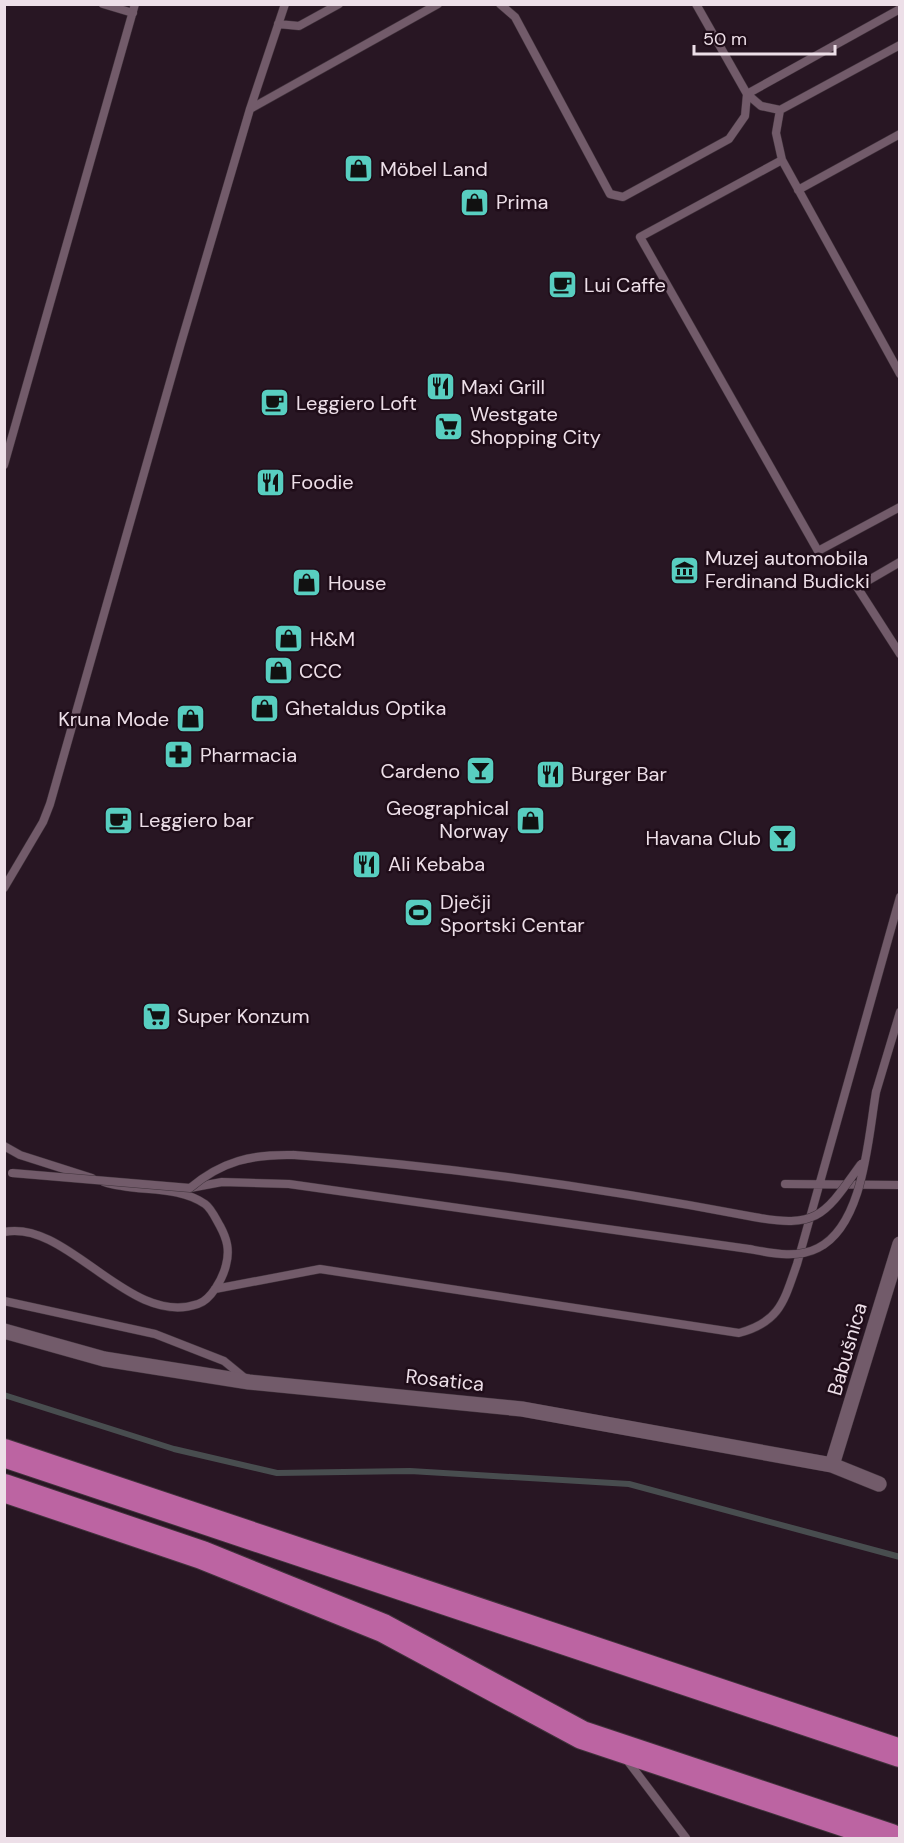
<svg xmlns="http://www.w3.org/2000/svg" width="904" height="1843" font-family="'DM Sans',sans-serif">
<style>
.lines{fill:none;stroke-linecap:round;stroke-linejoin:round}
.stream{stroke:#484d4f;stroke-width:6}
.service-casing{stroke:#41333c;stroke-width:9}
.minor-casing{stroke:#41333c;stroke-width:16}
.motorway-casing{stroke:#41333c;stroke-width:30}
.service{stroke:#725b6a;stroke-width:8}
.minor{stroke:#725b6a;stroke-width:15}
.motorway{stroke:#bc64a2;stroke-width:28}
.service-bridge-casing{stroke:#41333c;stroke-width:9;stroke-linecap:butt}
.service-bridge{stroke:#725b6a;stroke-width:8}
.labels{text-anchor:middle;stroke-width:5;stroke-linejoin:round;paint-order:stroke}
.poi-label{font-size:20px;fill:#eddfe8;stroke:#1f0d19;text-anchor:start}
.street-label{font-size:20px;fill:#eddfe8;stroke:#1f0d19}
</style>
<rect width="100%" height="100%" fill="#281623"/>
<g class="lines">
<path class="stream" d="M4 1395 174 1449 277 1473 410 1471 629 1484 900 1557"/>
<defs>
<path id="service" d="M103 4 133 13
M500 4 515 17 610 194 623 197 729 139 745 116 747 94 900 9
M696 4 747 94 761 106 780 110 900 45
M278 24 299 26 339 4
M250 109 438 4
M780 110 776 133 782 160 900 374
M782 160 640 237 818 551 900 507
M798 190 900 134
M4 465 135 4
M900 562 857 587 900 654
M4 888 43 822 50 804 181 343 250 109 285 4
M876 1092 900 1012
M4 1146 20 1155 92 1178
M294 1155C449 1166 601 1188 754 1217
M785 1184 900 1185
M190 1188 222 1182 289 1184 749 1249
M4 1232C68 1219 129 1328 198 1304 211 1300 223 1278 226 1265 230 1250 227 1239 220 1226 216 1219 211 1208 205 1204 176 1184 136 1193 104 1182
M215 1289 320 1269 739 1333C780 1322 784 1301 797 1264L900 897
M4 1301 155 1334 224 1361 246 1379
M627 1760 686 1838"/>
<path id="minor" d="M4 1331 104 1359 249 1382 522 1409 633 1429 832 1465 879 1484
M832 1465 900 1244"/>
<path id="motorway" d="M4 1453 900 1753
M4 1488 202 1555 383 1628 582 1735 891 1838"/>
</defs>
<use href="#service" class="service-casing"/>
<use href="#minor" class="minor-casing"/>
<use href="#motorway" class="motorway-casing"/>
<use href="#service" class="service"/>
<use href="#minor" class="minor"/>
<use href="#motorway" class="motorway"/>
<defs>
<path id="service-bridge" d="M12 1173 190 1188C222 1161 252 1154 294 1155
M754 1217C819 1229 825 1214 861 1164
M749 1249C771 1253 797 1259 818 1248 864 1225 868 1138 876 1092"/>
</defs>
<use href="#service-bridge" class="service-bridge-casing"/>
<use href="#service-bridge" class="service-bridge"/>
</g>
<defs>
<symbol id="shop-square" viewBox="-11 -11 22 22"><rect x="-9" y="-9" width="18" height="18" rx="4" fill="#58cec0" stroke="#1f0d19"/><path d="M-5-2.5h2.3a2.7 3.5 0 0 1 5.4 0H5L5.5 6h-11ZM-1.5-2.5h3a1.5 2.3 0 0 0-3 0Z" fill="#111"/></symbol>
<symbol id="cafe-square" viewBox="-11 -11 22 22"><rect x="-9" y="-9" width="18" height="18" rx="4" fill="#58cec0" stroke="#1f0d19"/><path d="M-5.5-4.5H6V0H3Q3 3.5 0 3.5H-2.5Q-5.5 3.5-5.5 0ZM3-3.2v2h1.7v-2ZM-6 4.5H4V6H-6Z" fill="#111"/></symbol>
<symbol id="restaurant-square" viewBox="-11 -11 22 22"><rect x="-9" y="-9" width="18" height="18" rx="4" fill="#58cec0" stroke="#1f0d19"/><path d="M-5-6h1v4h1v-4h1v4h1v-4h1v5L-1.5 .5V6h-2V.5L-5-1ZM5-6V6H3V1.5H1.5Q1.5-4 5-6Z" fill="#111"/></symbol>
<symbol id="supermarket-square" viewBox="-11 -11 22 22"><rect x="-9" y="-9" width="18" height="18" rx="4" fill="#58cec0" stroke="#1f0d19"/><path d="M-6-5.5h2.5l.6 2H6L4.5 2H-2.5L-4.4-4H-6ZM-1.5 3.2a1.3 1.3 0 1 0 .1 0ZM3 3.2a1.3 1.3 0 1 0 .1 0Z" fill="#111"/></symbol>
<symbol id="museum-square" viewBox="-11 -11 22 22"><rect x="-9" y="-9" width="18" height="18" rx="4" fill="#58cec0" stroke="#1f0d19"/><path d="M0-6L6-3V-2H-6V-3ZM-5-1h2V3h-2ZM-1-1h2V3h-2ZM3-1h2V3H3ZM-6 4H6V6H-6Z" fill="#111"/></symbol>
<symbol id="pharmacy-square" viewBox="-11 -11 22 22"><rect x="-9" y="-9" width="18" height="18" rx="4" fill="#58cec0" stroke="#1f0d19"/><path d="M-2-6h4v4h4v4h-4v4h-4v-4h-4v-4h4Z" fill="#111"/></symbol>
<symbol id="bar-square" viewBox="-11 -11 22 22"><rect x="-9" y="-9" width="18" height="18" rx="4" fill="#58cec0" stroke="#1f0d19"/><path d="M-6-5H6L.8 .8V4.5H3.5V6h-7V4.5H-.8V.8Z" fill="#111"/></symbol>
<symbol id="stadium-square" viewBox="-11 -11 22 22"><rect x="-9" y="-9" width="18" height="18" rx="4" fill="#58cec0" stroke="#1f0d19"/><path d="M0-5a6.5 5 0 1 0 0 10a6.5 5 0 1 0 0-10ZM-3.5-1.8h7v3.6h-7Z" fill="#111"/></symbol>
</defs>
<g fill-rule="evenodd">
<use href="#shop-square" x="342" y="152" width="33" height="33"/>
<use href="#shop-square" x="458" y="186" width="33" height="33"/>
<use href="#cafe-square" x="546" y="268" width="33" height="33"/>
<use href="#restaurant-square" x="424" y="370" width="33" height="33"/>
<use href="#cafe-square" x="258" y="386" width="33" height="33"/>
<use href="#supermarket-square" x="432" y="410" width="33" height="33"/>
<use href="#restaurant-square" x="254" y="466" width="33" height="33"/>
<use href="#museum-square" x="668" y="554" width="33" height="33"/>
<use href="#shop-square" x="290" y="566" width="33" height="33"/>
<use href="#shop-square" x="272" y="622" width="33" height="33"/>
<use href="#shop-square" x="262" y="654" width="33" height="33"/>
<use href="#shop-square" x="248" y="692" width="33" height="33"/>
<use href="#shop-square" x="174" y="702" width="33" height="33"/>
<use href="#pharmacy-square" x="162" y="738" width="33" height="33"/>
<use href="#bar-square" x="464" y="754" width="33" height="33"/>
<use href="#restaurant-square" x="534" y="758" width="33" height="33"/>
<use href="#cafe-square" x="102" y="804" width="33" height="33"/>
<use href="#shop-square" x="514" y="804" width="33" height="33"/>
<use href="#bar-square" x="766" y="822" width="33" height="33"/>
<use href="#restaurant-square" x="350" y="848" width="33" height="33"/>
<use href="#stadium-square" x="402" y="896" width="33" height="33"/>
<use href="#supermarket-square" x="140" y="1000" width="33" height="33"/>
</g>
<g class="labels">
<g class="poi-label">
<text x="380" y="176">Möbel Land</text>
<text x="496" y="209">Prima</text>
<text x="584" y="292">Lui Caffe</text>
<text x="461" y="394">Maxi Grill</text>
<text x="296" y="410">Leggiero Loft</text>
<text x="470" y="421">Westgate<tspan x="470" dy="23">Shopping City</tspan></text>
<text x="291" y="489">Foodie</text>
<text x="705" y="565">Muzej automobila<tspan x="705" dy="23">Ferdinand Budicki</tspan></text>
<text x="328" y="590">House</text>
<text x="310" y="646">H&amp;M</text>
<text x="299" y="678">CCC</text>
<text x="285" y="715">Ghetaldus Optika</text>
<text x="169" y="726" text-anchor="end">Kruna Mode</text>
<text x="200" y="762">Pharmacia</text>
<text x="460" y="778" text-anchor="end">Cardeno</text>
<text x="571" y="781">Burger Bar</text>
<text x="509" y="815" text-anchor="end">Geographical<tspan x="509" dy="23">Norway</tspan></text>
<text x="139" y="827">Leggiero bar</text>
<text x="761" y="845" text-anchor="end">Havana Club</text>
<text x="388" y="871">Ali Kebaba</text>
<text x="440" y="909">Dječji<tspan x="440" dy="23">Sportski Centar</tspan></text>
<text x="177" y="1023">Super Konzum</text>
</g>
<g class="street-label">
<text transform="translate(847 1349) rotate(-74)" y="7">Babušnica</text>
<text transform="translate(445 1380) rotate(6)" y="7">Rosatica</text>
</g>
</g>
<rect width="904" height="1843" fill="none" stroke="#eddfe8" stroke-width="12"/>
<path d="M694 45v9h141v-9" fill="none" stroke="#eddfe8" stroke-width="3"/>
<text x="703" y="45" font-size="18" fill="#eddfe8" stroke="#1f0d19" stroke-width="4.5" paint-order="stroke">50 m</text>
</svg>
